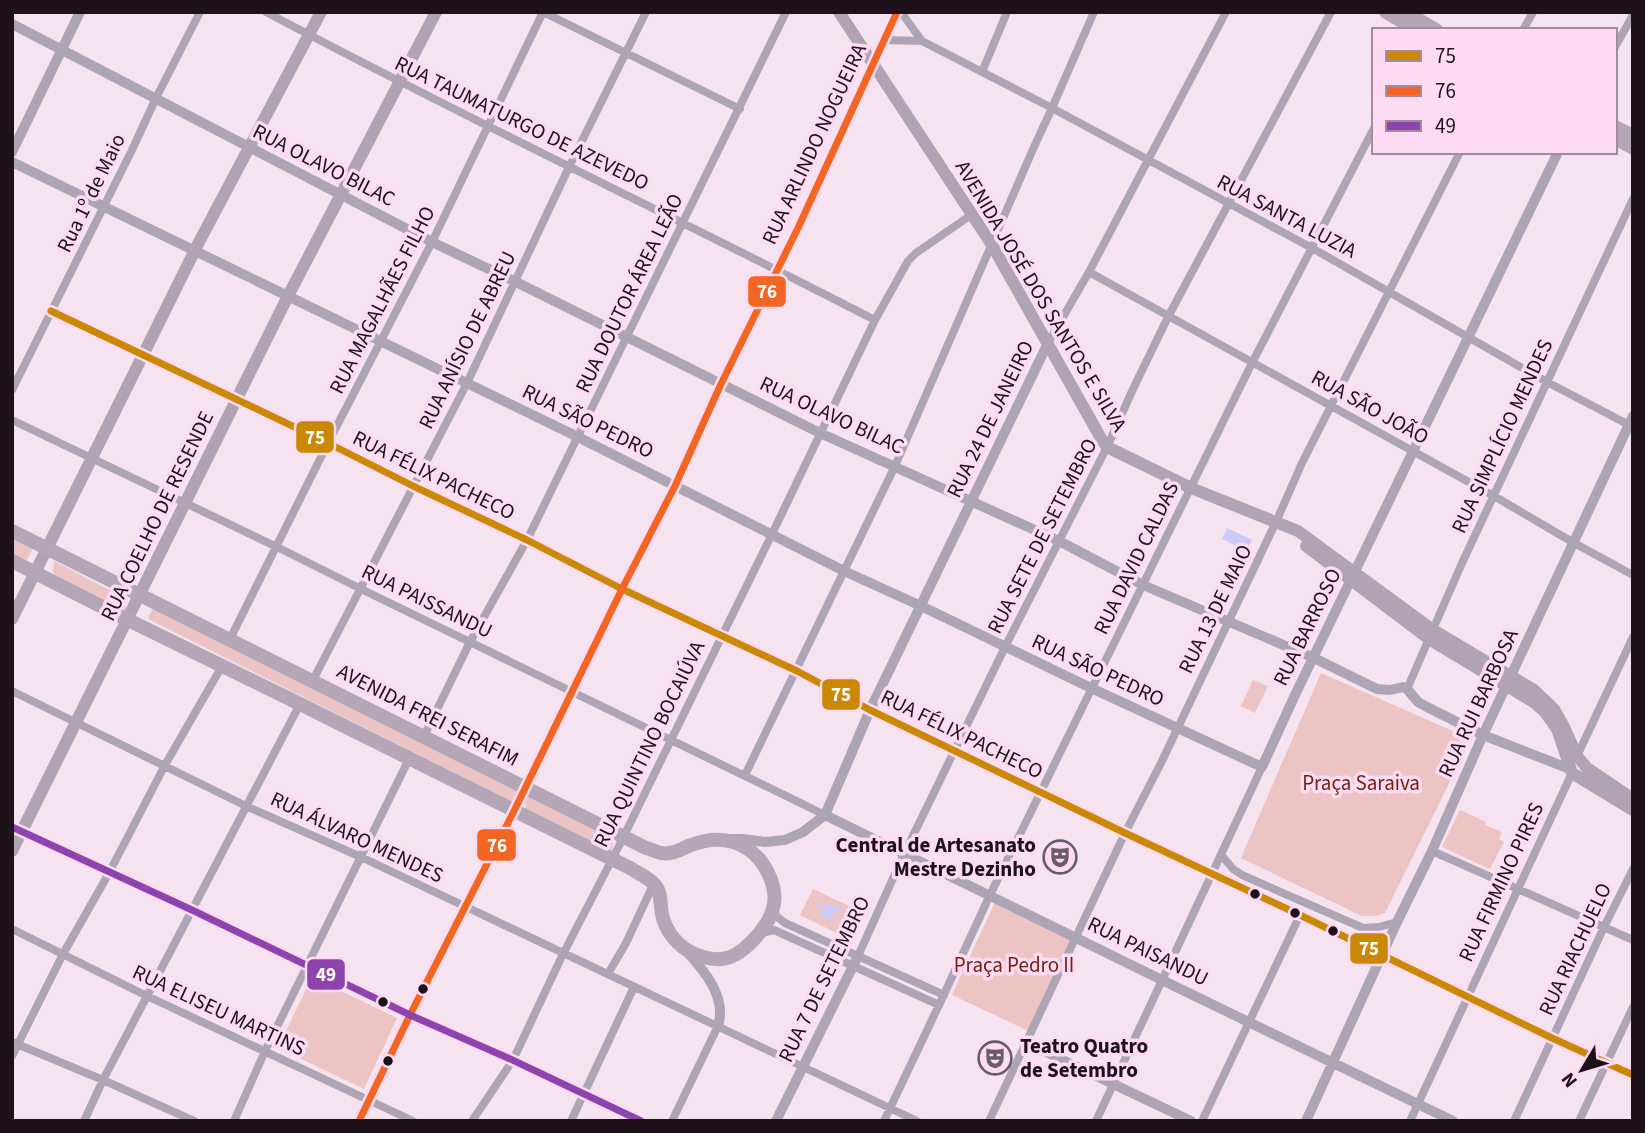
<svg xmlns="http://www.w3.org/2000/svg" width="1645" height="1133" font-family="'Source Sans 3',sans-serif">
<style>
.green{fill:#ebc4c3}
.water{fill:#cccafa}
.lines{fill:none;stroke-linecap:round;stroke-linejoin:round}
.minor{stroke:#aea5b4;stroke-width:8}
.tertiary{stroke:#aea5b4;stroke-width:10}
.secondary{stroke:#afa3b4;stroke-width:12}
.primary{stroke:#b4a6b7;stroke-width:14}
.bus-1-casing{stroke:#fddbf3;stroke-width:12}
.bus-2-casing{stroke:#fddbf3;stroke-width:12}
.bus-3-casing{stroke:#fddbf3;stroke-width:12}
.bus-1{stroke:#cb8805;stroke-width:7}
.bus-2{stroke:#f26522;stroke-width:7}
.bus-3{stroke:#8e44ad;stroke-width:7}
.bus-dot{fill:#1d121a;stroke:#fddbf3;stroke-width:2.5}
.labels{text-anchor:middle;stroke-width:7;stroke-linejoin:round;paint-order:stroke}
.street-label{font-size:21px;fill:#1d121a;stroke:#fddbf3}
.park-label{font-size:21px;fill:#721f10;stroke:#fddbf3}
.poi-label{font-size:21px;font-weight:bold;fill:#1d121a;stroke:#fddbf3;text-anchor:end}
.line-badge{stroke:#fddbf3;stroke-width:2.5}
.badge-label{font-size:19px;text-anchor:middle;font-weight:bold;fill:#fff}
</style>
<rect width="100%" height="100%" fill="#f5e3f0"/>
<path class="green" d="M12 539 33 549 26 561 12 554Z
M54 561 123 597 126 608 125 611 55 576 53 571Z
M153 608 518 791 512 802 150 620 148 617Z
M1321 673 1471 739 1385 913 1374 916H1362L1241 858Z
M1253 680 1268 686 1255 713 1241 706Z
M528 796 611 835 613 843 612 850 611 851 526 809 525 801Z
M1460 810 1486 822 1485 825 1502 832 1499 839 1504 842 1490 869 1442 847Z
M813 889 860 911 847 938 800 915Z
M996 900 1074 939 1031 1032 952 995Z
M312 977 397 1018 364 1089 278 1048Z"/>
<path class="water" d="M1227 528 1252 540 1247 551 1222 539Z
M819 903 828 907 829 904 840 909 841 911 839 913 832 912V916L835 917 833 921 819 915 820 912 822 913 825 911 818 905Z"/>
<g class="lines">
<path class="minor" d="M266 12C467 119 673 216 875 320
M901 12 922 41
M1523 30 1533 12
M884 40 922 41 1052 108 1312 248 1547 382 1633 427
M1615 47 1633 15
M982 72 1007 12
M1089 272 1494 496 1574 543 1633 575
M51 311 328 443 413 486 527 540 622 589 797 671 870 710 1125 833 1300 915 1552 1038 1633 1075
M1048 343 1089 272 1226 12
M12 390 132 150 156 98 200 12
M12 420 277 547 361 589 825 815
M230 639 328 443 432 242 543 12 740 109
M313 680 467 383 569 167 646 12
M1407 689 1462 563 1633 199
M12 691 246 806 361 857 917 1121
M424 736 470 642 527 540 786 12
M1577 756 1633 637
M745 775 895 466 1034 147 1052 108 1094 12
M12 827 192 910 410 1015 508 1058 641 1121
M1432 851 1633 940
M1222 856 1233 869 1242 875 1363 928 1379 927 1397 922
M774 909 776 916 785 923 944 995
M12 929 147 996 413 1121
M762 933 774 930 939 1005
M858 956 904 854 1005 647 1107 447 1133 389 1168 317 1331 12
M608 974 626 943 654 883
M12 1042 103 1080 194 1121
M12 1056 63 954 109 873 165 765 222 666
M84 1121 103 1080 300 704
M234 1121 265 1051 409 759
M472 1121 513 1060 563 954 619 846 772 534 875 320 908 261 916 253 971 215
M571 1121 634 987
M672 1121 718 1026
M884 1121 939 1005 990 895 1252 363 1374 128
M989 1121 1125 833 1161 763 1276 522 1302 463 1460 152
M1096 1121 1262 767
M1202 1121 1300 915
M1410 1121 1572 773
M1514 1121 1604 927 1633 869
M1579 1121 1633 1007"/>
<path class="tertiary" d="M12 24 432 242 516 282 820 433 1059 541 1143 585 1314 658 1377 689 1390 690 1403 687 1407 689 1418 702 1427 707 1483 735 1570 769
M12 152 80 12
M12 162 578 437 844 571 921 606 1091 688 1262 767 1295 695 1558 152
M825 815 1168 983 1453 1121
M731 839H743L765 842 785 840 803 832 825 815 870 710 1048 343
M687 952C705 971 727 998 718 1026
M1027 1043 1191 1121
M359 1121 410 1015 514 811 622 589 675 486 721 384 798 228 897 12
M776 1121 858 956
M1306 1121 1397 922 1432 851 1483 735 1633 416"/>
<path class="secondary" d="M839 12 992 245 1102 440 1107 447 1191 488 1298 531 1433 630 1534 690 1554 709 1564 727 1577 756 1587 768 1633 799
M1306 546 1429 639 1535 703 1545 712 1557 729 1572 773 1633 810
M12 619 199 242 321 12
M12 851 288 296 436 12"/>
<path class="primary" d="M1386 12 1415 29
M1405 12 1436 30
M1615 127 1633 136
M1615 138 1633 148
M12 531 646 848C651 849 656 852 661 853 673 855 681 849 691 845 710 838 730 837 748 849 764 860 777 884 774 904 771 925 742 958 721 959 714 960 701 957 695 954 679 948 665 931 662 914 660 904 662 892 654 884 649 878 639 874 632 869L300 704 122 617 12 561"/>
<defs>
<path id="bus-1" d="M51 311 328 443 413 486 527 540 622 589 797 671 870 710 1125 833 1300 915 1552 1038 1633 1075"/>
<path id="bus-2" d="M359 1121 410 1015 514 811 622 589 675 486 721 384 798 228 897 12"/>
<path id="bus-3" d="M12 827 192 910 410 1015 508 1058 641 1121"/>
</defs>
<use href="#bus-1" class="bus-1-casing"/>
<use href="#bus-2" class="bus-2-casing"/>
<use href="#bus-3" class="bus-3-casing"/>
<use href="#bus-1" class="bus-1"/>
<use href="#bus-2" class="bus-2"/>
<use href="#bus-3" class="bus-3"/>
</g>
<defs>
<symbol id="theatre-ring" viewBox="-11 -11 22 22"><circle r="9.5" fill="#fddbf3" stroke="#695b65" stroke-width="1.5"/><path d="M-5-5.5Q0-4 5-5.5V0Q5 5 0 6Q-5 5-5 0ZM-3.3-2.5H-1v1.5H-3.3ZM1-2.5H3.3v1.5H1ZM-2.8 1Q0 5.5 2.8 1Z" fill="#695b65"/></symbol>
</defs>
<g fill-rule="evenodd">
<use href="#theatre-ring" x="1041" y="838" width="38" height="38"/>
<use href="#theatre-ring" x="976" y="1039" width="38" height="38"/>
</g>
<g class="bus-dot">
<circle cx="1255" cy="894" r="6"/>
<circle cx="1295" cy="913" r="6"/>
<circle cx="1333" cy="931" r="6"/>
<circle cx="423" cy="989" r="6"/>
<circle cx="383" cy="1002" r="6"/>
<circle cx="388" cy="1061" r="6"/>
</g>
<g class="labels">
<g class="street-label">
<text transform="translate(522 123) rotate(26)" y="7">RUA TAUMATURGO DE AZEVEDO</text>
<text transform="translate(814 144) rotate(-65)" y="7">RUA ARLINDO NOGUEIRA</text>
<text transform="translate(324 165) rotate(27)" y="7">RUA OLAVO BILAC</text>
<text transform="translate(91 193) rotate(-64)" y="7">Rua 1º de Maio</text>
<text transform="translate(1287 216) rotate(28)" y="7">RUA SANTA LUZIA</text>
<text transform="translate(629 293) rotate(-64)" y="7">RUA DOUTOR ÁREA LEÃO</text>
<text transform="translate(1041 296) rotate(59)" y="7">AVENIDA JOSÉ DOS SANTOS E SILVA</text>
<text transform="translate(382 300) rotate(-63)" y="7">RUA MAGALHÃES FILHO</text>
<text transform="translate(467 340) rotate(-64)" y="7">RUA ANÍSIO DE ABREU</text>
<text transform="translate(1370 407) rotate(29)" y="7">RUA SÃO JOÃO</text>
<text transform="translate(832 415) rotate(25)" y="7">RUA OLAVO BILAC</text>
<text transform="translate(990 419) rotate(-64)" y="7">RUA 24 DE JANEIRO</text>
<text transform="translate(588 421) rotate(26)" y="7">RUA SÃO PEDRO</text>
<text transform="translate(1502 436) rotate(-65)" y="7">RUA SIMPLÍCIO MENDES</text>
<text transform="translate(434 475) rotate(26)" y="7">RUA FÉLIX PACHECO</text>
<text transform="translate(157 516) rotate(-64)" y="7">RUA COELHO DE RESENDE</text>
<text transform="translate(1042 536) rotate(-63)" y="7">RUA SETE DE SETEMBRO</text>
<text transform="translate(1136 558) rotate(-64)" y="7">RUA DAVID CALDAS</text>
<text transform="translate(427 601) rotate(26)" y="7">RUA PAISSANDU</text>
<text transform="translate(1215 609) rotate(-64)" y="7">RUA 13 DE MAIO</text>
<text transform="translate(1307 627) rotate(-64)" y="7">RUA BARROSO</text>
<text transform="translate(1098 670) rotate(25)" y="7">RUA SÃO PEDRO</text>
<text transform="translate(1478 703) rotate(-65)" y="7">RUA RUI BARBOSA</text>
<text transform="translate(428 715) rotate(27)" y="7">AVENIDA FREI SERAFIM</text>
<text transform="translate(962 734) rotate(26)" y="7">RUA FÉLIX PACHECO</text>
<text transform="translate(649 744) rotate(-64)" y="7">RUA QUINTINO BOCAIÚVA</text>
<text transform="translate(357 837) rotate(25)" y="7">RUA ÁLVARO MENDES</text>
<text transform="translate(1501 882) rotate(-65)" y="7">RUA FIRMINO PIRES</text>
<text transform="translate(1575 949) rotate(-65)" y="7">RUA RIACHUELO</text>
<text transform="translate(1148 951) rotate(26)" y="7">RUA PAISANDU</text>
<text transform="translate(824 979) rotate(-64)" y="7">RUA 7 DE SETEMBRO</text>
<text transform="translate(219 1010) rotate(25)" y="7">RUA ELISEU MARTINS</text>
</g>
<g class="park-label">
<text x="1361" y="790">Praça Saraiva</text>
<text x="1014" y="972">Praça Pedro II</text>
</g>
<g class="poi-label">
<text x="1036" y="852">Central de Artesanato<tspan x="1036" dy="24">Mestre Dezinho</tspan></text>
<text x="1020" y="1053" text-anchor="start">Teatro Quatro<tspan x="1020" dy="24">de Setembro</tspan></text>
</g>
</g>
<g class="line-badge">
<rect x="747" y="275" width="40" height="33" rx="7" fill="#f26522"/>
<rect x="295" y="420" width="40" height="34" rx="7" fill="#cb8805"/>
<rect x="821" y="678" width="40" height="33" rx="7" fill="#cb8805"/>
<rect x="476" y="828" width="41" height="34" rx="7" fill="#f26522"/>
<rect x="1349" y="932" width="40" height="33" rx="7" fill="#cb8805"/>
<rect x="306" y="958" width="40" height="33" rx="7" fill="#8e44ad"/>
</g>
<g class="badge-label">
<text x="767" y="298">76</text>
<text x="315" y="444">75</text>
<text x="841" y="701">75</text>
<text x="497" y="852">76</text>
<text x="1369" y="955">75</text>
<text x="326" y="981">49</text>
</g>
<rect width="1645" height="1133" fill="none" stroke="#1d121a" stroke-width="28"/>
<rect x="1372" y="28" width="245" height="126" fill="#fddbf3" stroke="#a38b9c" stroke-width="2"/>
<rect x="1386" y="51" width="35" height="10" fill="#cb8805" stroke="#a38b9c" stroke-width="2"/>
<text x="1435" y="63" font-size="21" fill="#1d121a">75</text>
<rect x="1386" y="86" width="35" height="10" fill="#f26522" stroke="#a38b9c" stroke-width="2"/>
<text x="1435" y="98" font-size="21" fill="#1d121a">76</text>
<rect x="1386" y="121" width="35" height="10" fill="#8e44ad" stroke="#a38b9c" stroke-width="2"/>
<text x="1435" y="133" font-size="21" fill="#1d121a">49</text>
<g transform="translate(1582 1070) rotate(232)" stroke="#fddbf3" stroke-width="5" paint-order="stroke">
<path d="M0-5L12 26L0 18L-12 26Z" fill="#1d121a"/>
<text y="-10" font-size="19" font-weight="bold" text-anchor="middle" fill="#1d121a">N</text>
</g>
</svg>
